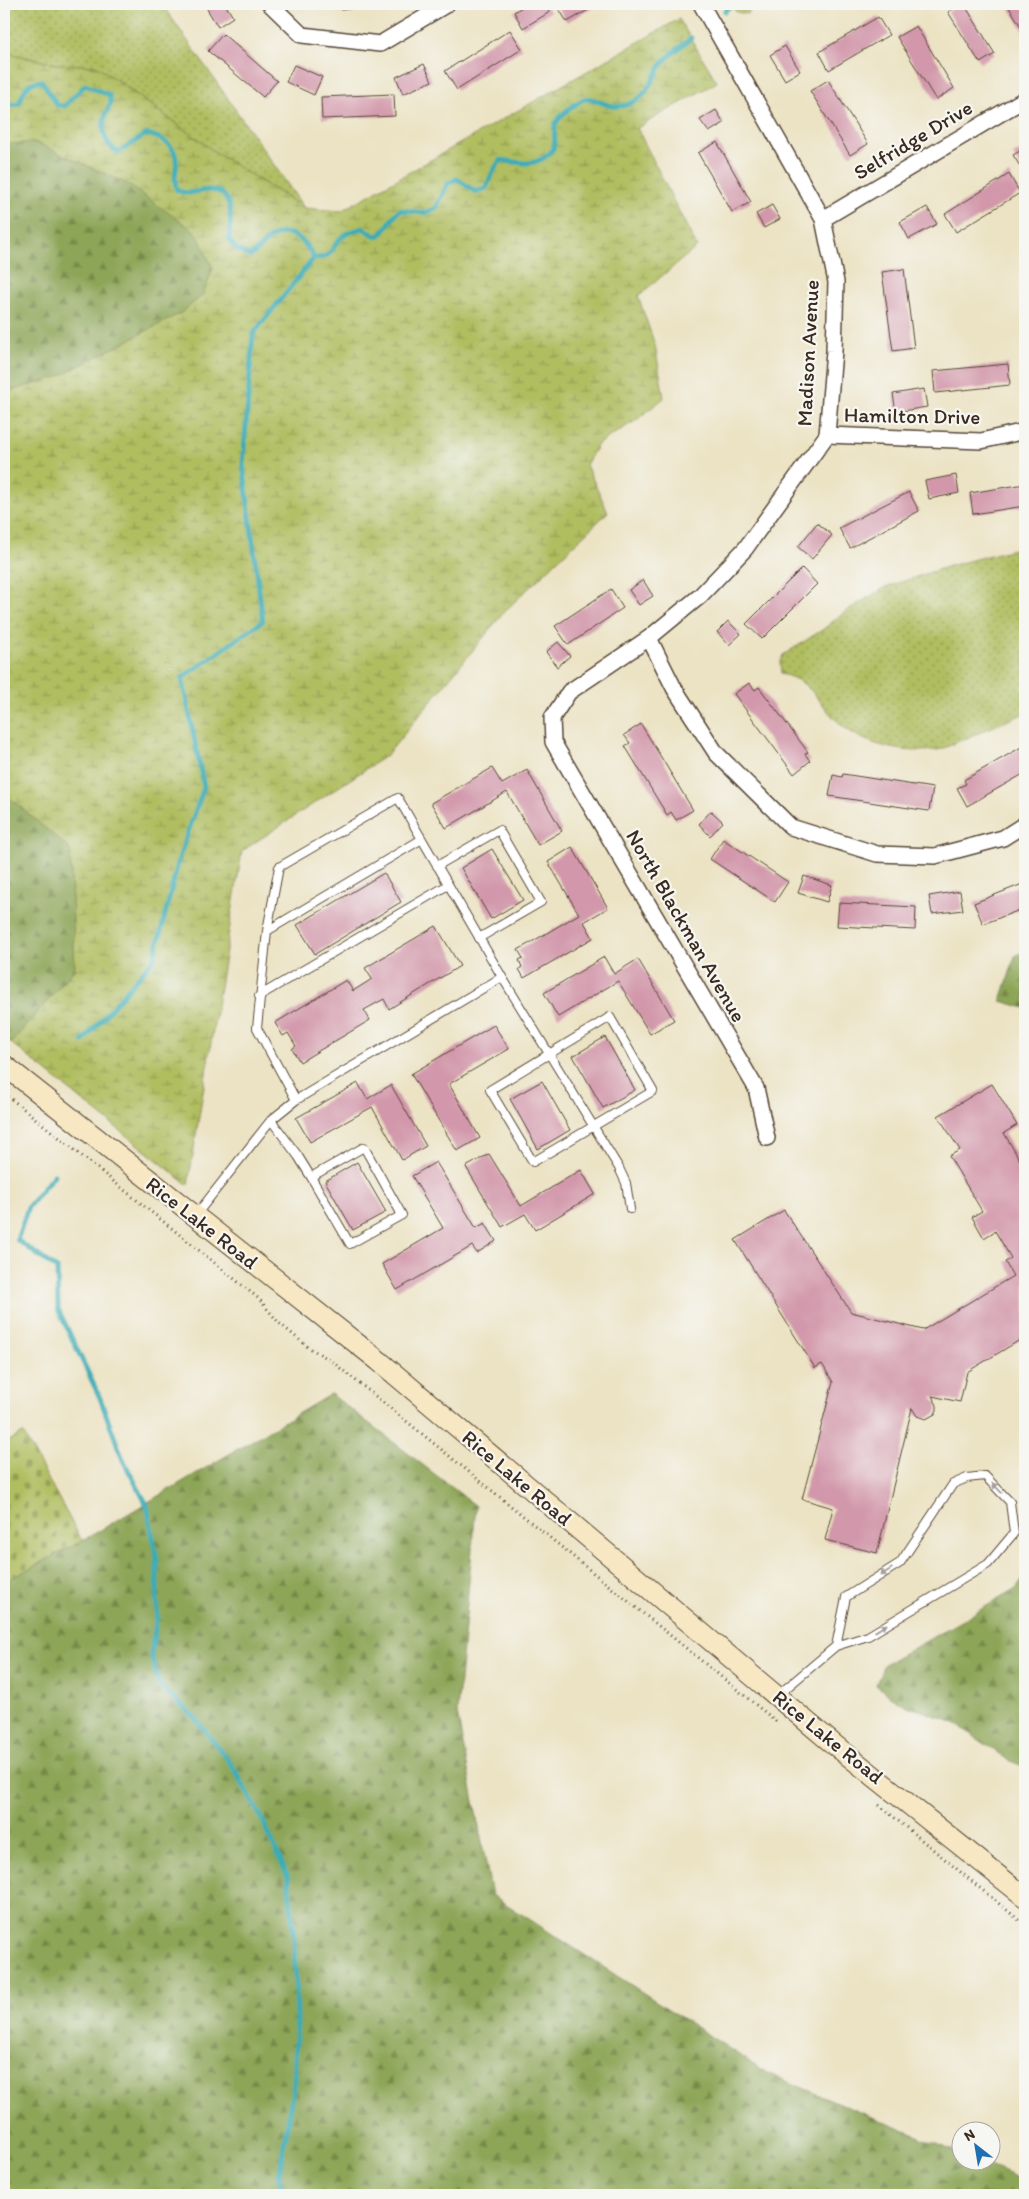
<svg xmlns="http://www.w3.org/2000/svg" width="1029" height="2199" font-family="Itim,sans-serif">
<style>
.grass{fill:url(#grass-dots);stroke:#76743f}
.forest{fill:url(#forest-firs);stroke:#64683a}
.wetland{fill:url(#wetland-marsh);stroke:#76743f}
.cemetery{fill:url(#cemetery-stones);stroke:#76743f}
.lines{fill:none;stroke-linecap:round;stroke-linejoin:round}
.stream{stroke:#3bacb5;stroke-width:5}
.building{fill:#d297aa}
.service-casing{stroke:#564637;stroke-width:10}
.minor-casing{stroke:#564637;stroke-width:18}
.secondary-casing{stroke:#564637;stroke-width:22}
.path{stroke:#564637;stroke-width:3;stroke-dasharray:1 4;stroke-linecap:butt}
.service{stroke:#fff;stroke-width:8}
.minor{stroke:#fff;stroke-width:15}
.secondary{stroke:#f7e8c3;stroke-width:20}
.oneway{fill:#a79f9a}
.labels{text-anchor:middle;stroke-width:4.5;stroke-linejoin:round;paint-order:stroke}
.street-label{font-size:21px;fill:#3b2a1e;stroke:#f6f6f2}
</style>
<defs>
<pattern id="grass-dots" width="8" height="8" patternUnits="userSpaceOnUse" patternTransform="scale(1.25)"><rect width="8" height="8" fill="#b0be60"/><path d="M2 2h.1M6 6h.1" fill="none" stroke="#909b4f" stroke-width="1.8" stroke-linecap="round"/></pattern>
<pattern id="forest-firs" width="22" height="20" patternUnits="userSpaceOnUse" patternTransform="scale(1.25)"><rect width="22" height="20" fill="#8ca556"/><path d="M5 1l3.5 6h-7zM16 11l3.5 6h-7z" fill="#748747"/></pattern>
<pattern id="wetland-marsh" width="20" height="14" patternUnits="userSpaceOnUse" patternTransform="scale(1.25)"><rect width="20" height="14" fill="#b0be60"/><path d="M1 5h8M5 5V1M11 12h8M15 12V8" fill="none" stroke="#909b4f"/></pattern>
<pattern id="cemetery-stones" width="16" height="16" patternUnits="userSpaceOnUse" patternTransform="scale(1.25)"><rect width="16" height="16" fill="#b0be60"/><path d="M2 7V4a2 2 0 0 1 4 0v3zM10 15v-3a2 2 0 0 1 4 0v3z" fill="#909b4f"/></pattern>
</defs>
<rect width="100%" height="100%" fill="#f6f6f2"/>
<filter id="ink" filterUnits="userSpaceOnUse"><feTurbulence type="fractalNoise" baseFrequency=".02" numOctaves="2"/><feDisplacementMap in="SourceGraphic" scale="10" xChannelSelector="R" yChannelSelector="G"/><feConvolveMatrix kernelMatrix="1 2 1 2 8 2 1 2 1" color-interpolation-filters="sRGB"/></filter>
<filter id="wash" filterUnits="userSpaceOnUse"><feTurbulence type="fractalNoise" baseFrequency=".0096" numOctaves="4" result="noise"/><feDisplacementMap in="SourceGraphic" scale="20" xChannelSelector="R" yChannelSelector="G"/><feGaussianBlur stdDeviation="1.12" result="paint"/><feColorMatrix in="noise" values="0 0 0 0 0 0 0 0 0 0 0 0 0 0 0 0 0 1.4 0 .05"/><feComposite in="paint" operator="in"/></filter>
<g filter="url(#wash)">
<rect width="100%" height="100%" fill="#ece3c4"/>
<path class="grass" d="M4 4H162L304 208 222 157 97 66 55 64 4 52Z
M1025 546V713C1004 722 983 731 962 740 954 743 945 749 937 750 901 754 860 745 835 719 815 698 811 681 781 674L780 662 783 655 822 630 849 609 886 587 949 566Z"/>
<path class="forest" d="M35 142 126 183 196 232 213 268 203 295 181 313 58 377 4 393V144Z
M4 793 70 849 75 969 11 1043 4 1037Z
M1025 951V1008L1001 1001 1015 956Z
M331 1394 476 1506 457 1713 492 1895 767 2073 961 2154 962 2162H980L1025 2181V2195H4V1582L82 1541Z
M1025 1577V1767L1008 1760 955 1723 899 1703 876 1685 883 1666 1016 1589Z"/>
<path class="wetland" d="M731 4H756L747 14 736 12Z
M679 19 717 82 637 128 697 247 638 296 655 345 664 398 635 421 598 444 586 465 608 512 505 611 387 755 242 851 188 1185 11 1043 75 969 70 849 4 793V393L58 377 181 313 203 295 213 268 196 232 126 183 35 142 4 144V52L55 64 97 66 222 157 304 208 341 211Z"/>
<path class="cemetery" d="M23 1433 82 1541 4 1582V1444Z"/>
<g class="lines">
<path class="stream" d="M725 11 732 4
M4 99 12 105 19 104C25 89 25 82 42 81L57 105 65 106 85 85 109 95 111 103C101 120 99 139 117 152 129 148 136 139 147 134 159 137 174 144 176 158 178 170 172 178 177 190 192 197 196 189 211 190 235 191 231 222 229 239L235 248 250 256C260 250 263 242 270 238 290 225 306 241 314 258
M314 258C330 258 330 252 338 241 344 233 353 231 363 228L377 237C388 230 389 219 400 210L424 213 436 208 448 183 457 179 476 192 486 188C491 178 493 168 501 160 517 162 531 167 545 157 548 154 551 153 553 149 556 141 554 134 555 126 557 116 573 106 582 100 594 93 608 113 629 104 648 97 652 79 662 64 669 54 682 46 691 38
M83 1041 154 959 180 855 204 787 182 678 263 621 243 464 253 334 314 258
M54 1175 28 1207 17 1240 57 1269 58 1309 100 1398 123 1460 147 1505 157 1560V1616L151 1654 159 1685 194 1717 232 1765 262 1819 288 1877 294 1936 297 2018 294 2083 279 2175 283 2195"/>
</g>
<g id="blocks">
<path class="building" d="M204 4H225L233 17 218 27Z
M340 4H379V5L341 10Z
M527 4H545L550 12 523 28 514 12Z
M556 4H599L567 22Z
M961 4H964L995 54 980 63 948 12Z
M1007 4H1025V33Z
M878 17 889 35 829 70 819 52Z
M916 26 954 88 936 100 897 37Z
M510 30 522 49 457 90 445 71Z
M223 34 277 81 263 97 208 51Z
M785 46 800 71 785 80 770 55Z
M424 64 432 81 403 94 396 77Z
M294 65 322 77 314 95 286 82Z
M828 80 868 144 850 155 810 91Z
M394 94 395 116 322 119 321 97Z
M716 110 724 123 709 132 700 120Z
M717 142 751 202 732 212 698 153Z
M1025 148V170L1023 171 1013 155Z
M1009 174 1020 193 956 232 945 214Z
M772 205 780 219 764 228 756 214Z
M927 207 937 224 909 239 900 222Z
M904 269 914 348 893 351 882 272Z
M1008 364 1010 385 935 393 933 371Z
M924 389 927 407 896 412 893 394Z
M956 475 959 493 929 499 925 481Z
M1025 484V506L973 514 970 493Z
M909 492 919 511 850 548 839 528Z
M817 523 832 535 812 559 798 547Z
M802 568 817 584 762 639 746 624Z
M643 580 653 596 639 605 629 590Z
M611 589 623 608 568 645 555 626Z
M728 621 741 634 729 645 717 632Z
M558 642 570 656 557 667 546 652Z
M749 683 755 690 759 687 808 752 805 754 810 761 794 774 734 694Z
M641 724 693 810 676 820 671 812 667 815 625 746 630 743 624 735Z
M1025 745V773L967 806 957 788 966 784 964 780Z
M492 768 502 784 527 770 562 831 538 845 507 792 446 828 431 803Z
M843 774 933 788 929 811 829 796 833 775 842 777Z
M711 811 723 822 710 836 699 824Z
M723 839 788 882 775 902 710 859Z
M572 847 608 908 584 922 593 938 524 978 519 969 522 967 519 960 523 958 518 950 579 914 548 862Z
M492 849 523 900 491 919 461 868Z
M384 873 401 902 315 954 297 925Z
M804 876 832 885 827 902 798 893Z
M1025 883V908L983 924 974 903Z
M960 891 963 910 932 914 929 896Z
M839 903 916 907 915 930 837 926Z
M436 926 460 966 389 1009 384 999 364 1010 370 1020 300 1062 292 1049 296 1046 288 1033 283 1036 275 1023 346 980 353 991 372 979 365 968Z
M604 957 614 974 638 959 674 1020 650 1034 618 981 558 1017 544 993Z
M494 1025 509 1049 449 1084 480 1138 457 1151 411 1074Z
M605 1037 635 1090 603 1108 573 1056Z
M542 1081 570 1130 538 1149 510 1099Z
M358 1083 367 1099 391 1085 426 1146 402 1160 372 1107 310 1142 296 1118Z
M992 1084 1017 1125 1004 1133 1025 1169V1337L967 1372 960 1402 932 1396 937 1405V1410L935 1414 926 1419 917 1416 912 1408 877 1553 825 1540 833 1508 802 1499 833 1382 822 1364 815 1368 735 1240 784 1210 851 1312 923 1330 1013 1276 1005 1262 1011 1258 995 1231 984 1238 972 1217 982 1211 949 1156 960 1150 938 1116Z
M489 1154 521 1206 581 1170 595 1194 535 1230 525 1214 502 1227 466 1167Z
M357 1162 386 1212 353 1230 325 1181Z
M436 1162 476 1228 485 1223 496 1241 477 1253 472 1246 397 1290 382 1264 443 1228 412 1176Z"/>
</g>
</g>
<g filter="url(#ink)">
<use href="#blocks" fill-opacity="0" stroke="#564637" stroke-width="1"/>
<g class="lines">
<defs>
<path id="service" d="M437 866 499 830 541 902 479 938
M267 931 422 839
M502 977 619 1168 626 1183 630 1209
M259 996 448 885
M610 1017 653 1091 533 1162 490 1090Z
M271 1120 298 1156 311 1177 364 1147 402 1215 350 1244 311 1177
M196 1215 271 1120 296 1100 502 977 398 798 279 867 267 931 257 1028 296 1100
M777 1696 836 1646 868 1636 988 1564 1014 1533 1010 1502 985 1476 967 1478 953 1484 900 1563 846 1597 836 1646"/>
<path id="minor" d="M270 4 302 35 380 44 447 4
M701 4 823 219 836 282 834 351 827 435 745 549 700 596 649 638 569 692 552 718 553 742 756 1088 767 1138
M823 219 1025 99
M827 435 981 441 1025 431
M649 638 674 688 716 753 791 827 877 854 935 856 1003 838 1025 824"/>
<path id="secondary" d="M4 1065 379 1361 831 1742 1025 1897"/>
</defs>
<use href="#service" class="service-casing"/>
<use href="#minor" class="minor-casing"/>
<use href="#secondary" class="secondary-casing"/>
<path class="path" d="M4 1093 258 1298 279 1323 308 1347 330 1360 384 1403 777 1722
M879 1805 1025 1925"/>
<use href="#service" class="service"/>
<use href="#minor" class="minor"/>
<use href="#secondary" class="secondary"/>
</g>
<defs><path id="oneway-solid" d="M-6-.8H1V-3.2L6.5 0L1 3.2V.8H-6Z" transform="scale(1.25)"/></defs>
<g class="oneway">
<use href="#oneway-solid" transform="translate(997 1488) rotate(-134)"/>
<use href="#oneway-solid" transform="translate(886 1572) rotate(148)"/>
<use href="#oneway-solid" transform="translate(881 1628) rotate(-31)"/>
</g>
</g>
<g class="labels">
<g class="street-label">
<text transform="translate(913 140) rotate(-31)" y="7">Selfridge Drive</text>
<text transform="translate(808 353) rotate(-87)" y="7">Madison Avenue</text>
<text transform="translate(912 416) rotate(1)" y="7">Hamilton Drive</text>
<text transform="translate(686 926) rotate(60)" y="7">North Blackman Avenue</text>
<text transform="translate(202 1223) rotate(38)" y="7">Rice Lake Road</text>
<text transform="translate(517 1478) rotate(40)" y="7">Rice Lake Road</text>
<text transform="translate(828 1737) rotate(39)" y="7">Rice Lake Road</text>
</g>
</g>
<rect width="1029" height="2199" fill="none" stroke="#f6f6f2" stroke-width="20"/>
<g transform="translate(976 2146) rotate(329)"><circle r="24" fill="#f6f6f2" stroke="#aba49d"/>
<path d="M0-4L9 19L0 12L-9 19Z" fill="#1f6fb2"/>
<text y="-8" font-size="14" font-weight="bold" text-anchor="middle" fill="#3b2a1e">N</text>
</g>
</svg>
